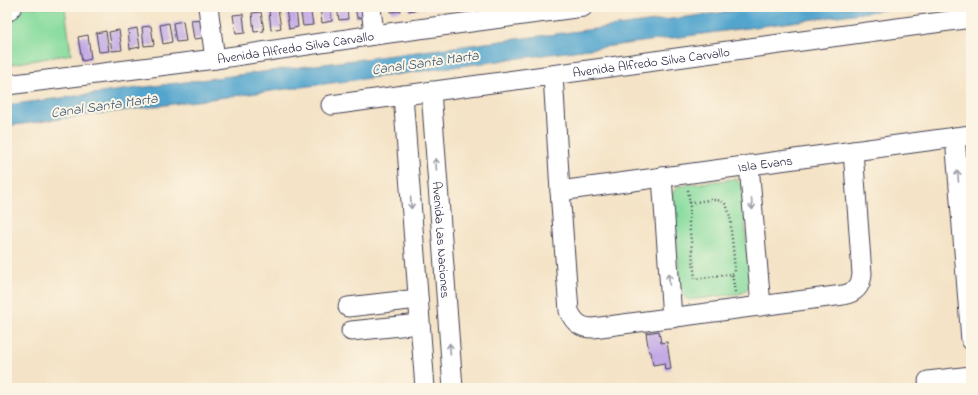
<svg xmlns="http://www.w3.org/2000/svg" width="978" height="395" font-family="'Indie Flower',sans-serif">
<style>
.green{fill:#88dc9f;stroke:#557f6d}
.water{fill:#53a5ce;stroke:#3a6484}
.building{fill:#c3a9e6}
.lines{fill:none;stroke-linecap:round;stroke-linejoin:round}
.minor-casing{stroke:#423f50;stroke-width:21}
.path{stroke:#423f50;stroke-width:2.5;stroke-dasharray:1 3;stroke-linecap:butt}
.minor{stroke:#fff;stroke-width:19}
.oneway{stroke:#9c9ca7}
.labels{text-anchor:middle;stroke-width:4;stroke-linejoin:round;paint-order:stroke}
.street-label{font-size:13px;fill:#22223b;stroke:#fcf5e5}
.water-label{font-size:14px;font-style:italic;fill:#365676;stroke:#fcf5e5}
</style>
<rect width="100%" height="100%" fill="#fcf5e5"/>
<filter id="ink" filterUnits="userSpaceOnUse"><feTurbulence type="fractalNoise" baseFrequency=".025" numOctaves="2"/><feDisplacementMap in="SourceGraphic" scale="8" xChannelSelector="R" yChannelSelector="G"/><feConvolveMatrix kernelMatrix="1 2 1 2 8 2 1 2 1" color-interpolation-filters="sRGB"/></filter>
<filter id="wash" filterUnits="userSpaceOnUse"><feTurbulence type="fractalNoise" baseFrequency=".012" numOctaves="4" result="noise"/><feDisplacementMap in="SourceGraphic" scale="16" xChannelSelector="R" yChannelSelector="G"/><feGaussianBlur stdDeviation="0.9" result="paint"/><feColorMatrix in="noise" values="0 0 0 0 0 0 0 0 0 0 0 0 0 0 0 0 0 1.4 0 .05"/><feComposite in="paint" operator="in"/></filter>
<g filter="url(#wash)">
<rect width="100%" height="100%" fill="#f4e3c6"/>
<path class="green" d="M20 7 65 8 71 54 7 65V23Z
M971 148V192H970L966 154Z
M735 179 742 185 750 285 743 293 689 300 681 295 672 194 678 186Z"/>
<path class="water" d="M764 7H906L7 126V105Z"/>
<g id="blocks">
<path class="building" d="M300 7H310L313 25 303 26Z
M320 7H330L332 21 322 23Z
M337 7H347L348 19 339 20Z
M355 7H365L367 17 357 18Z
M391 7H401V11L391 12Z
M409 7H419V9L409 11Z
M296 8 298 27 289 29 286 9Z
M278 9 281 28 271 30 269 10Z
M261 12 264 31 254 32 252 13Z
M243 14 245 33 236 34 233 15Z
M201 19 203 38 194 39 191 20Z
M183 21 186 41 176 42 173 23Z
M169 23 172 42 163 44 160 25Z
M151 26 154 45 144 46 142 27Z
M137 28 140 47 130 49 128 30Z
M119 30 122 50 112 51 109 32Z
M106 31 109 51 99 52 96 33Z
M88 35 91 59 82 61 78 37Z
M659 331 661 343 667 342 671 369 665 370 664 363 653 365 651 352H649L646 333Z"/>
</g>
</g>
<g filter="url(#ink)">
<use href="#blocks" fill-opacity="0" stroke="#423f50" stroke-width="1"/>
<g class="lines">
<defs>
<g id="minor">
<path d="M208 7 215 59"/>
<path d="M371 7 374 35"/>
<path d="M7 12 12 7"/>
<path d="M553 75 560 191 569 311C574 322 580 328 593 328L843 295C855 293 861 286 862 274L853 151"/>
<path id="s1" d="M7 85 215 59 374 35 583 7"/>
<path id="s2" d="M431 91 453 388"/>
<path d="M403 95 425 388"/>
<path id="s3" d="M331 105 971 18"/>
<path d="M955 137 971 340"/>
<path d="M749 165 761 306"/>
<path d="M662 177 672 318"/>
<path id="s4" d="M560 191 971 135"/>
<path d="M348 307 418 299"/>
<path d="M351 331 420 324"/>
<path d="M928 381 971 376"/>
</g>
</defs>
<use href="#minor" class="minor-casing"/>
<path class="path" d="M688 190 690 203 689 222 695 279 732 274 735 292
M690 203C698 202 713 198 721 201 725 202 727 206 728 210 731 217 731 225 731 232 733 245 734 259 735 272L732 274"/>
<use href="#minor" class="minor"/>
</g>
<defs><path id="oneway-shaft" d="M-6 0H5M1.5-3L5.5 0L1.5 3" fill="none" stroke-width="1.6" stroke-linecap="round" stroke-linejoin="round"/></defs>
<g class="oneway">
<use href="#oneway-shaft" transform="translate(436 164) rotate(-94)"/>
<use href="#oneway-shaft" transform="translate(958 176) rotate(-95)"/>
<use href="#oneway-shaft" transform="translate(411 203) rotate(86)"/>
<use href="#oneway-shaft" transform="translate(752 204) rotate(85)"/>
<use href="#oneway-shaft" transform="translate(669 279) rotate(-94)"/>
<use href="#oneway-shaft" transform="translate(450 349) rotate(-94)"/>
</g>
</g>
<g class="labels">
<g class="street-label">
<text dy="5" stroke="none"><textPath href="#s1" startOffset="291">Avenida Alfredo Silva Carvallo</textPath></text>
<text dy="5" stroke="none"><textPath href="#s3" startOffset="323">Avenida Alfredo Silva Carvallo</textPath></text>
<text dy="5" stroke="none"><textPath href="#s4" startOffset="207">Isla Evans</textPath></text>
<text dy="5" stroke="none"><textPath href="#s2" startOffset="149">Avenida Las Naciones</textPath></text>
</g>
<g class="water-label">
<text transform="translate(425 62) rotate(-8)" y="5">Canal Santa Marta</text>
<text transform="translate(104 105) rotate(-8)" y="5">Canal Santa Marta</text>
</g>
</g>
<rect width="978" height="395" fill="none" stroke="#fcf5e5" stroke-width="24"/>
</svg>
